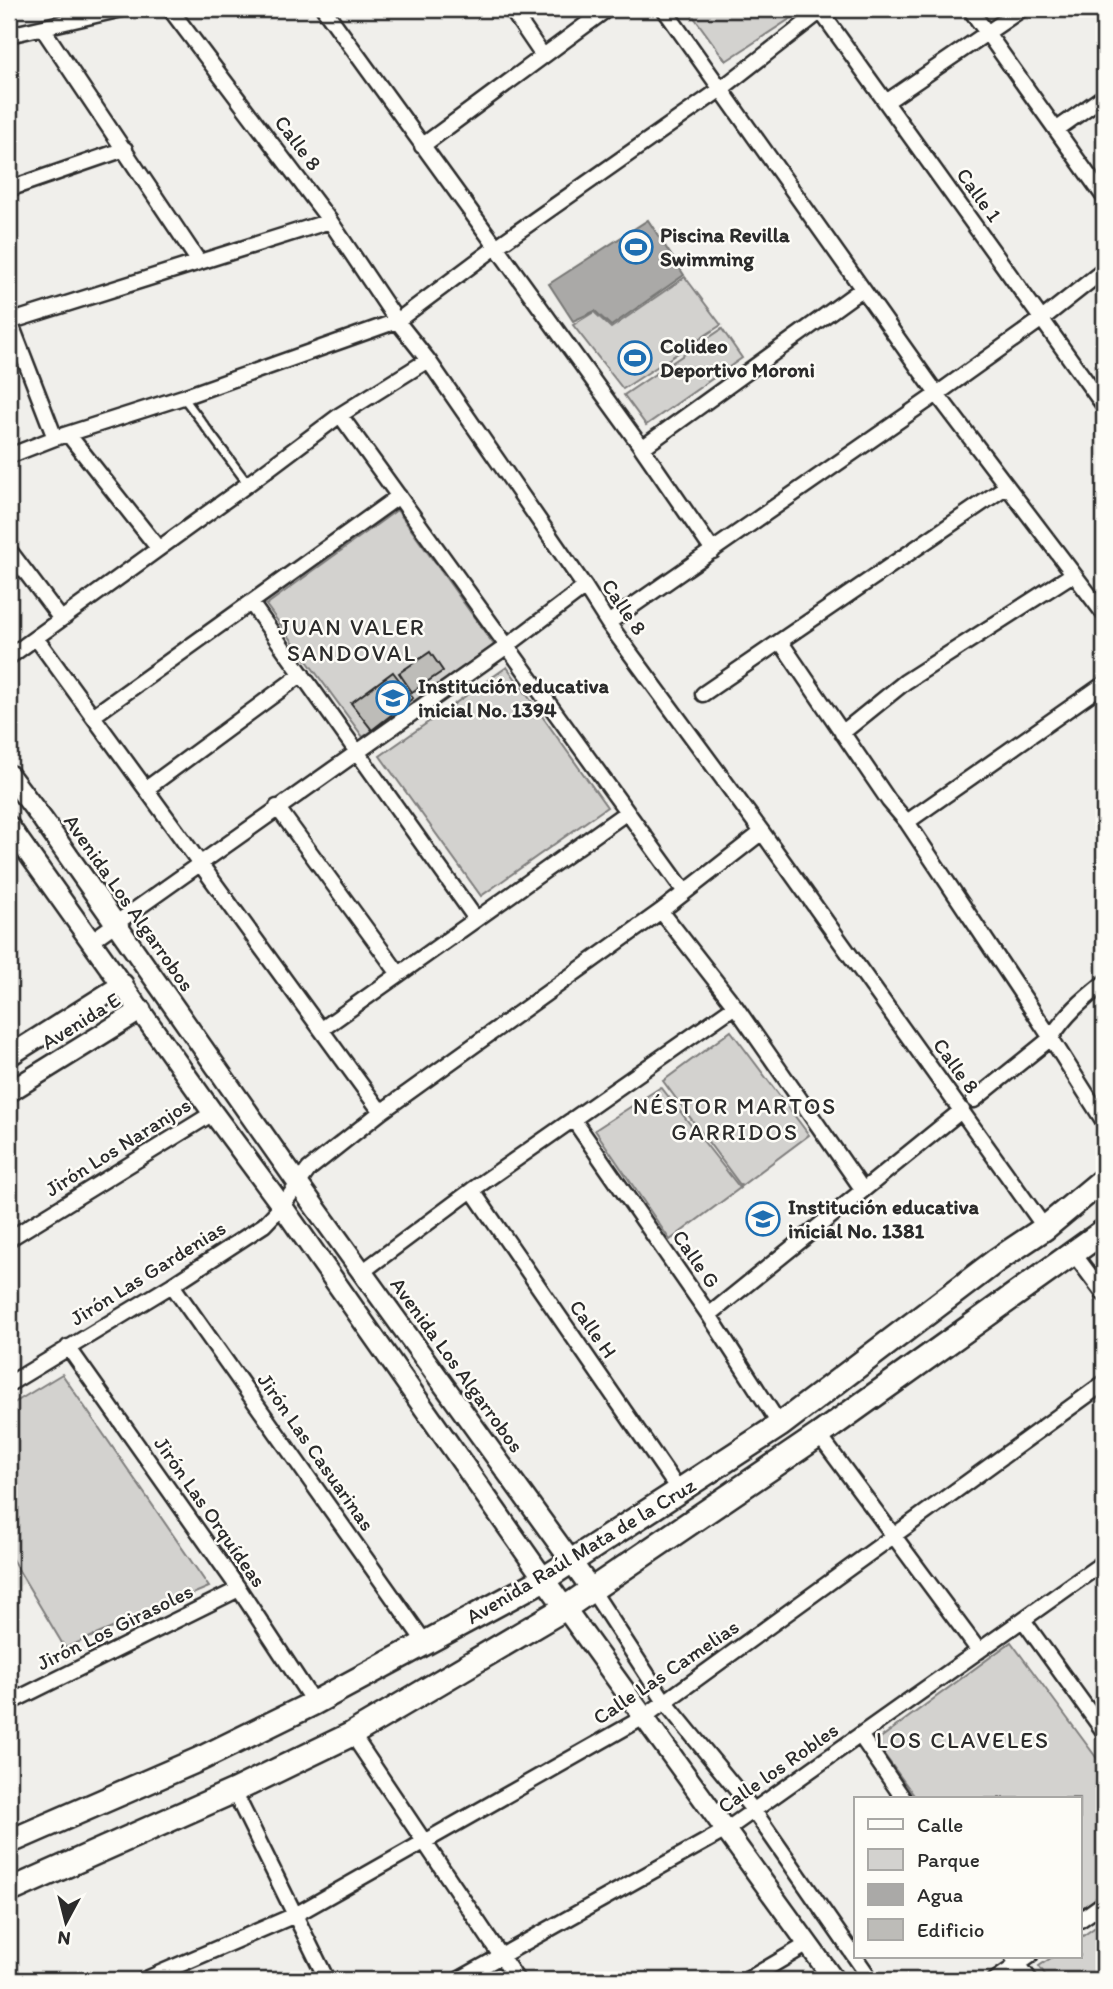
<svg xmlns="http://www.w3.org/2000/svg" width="1113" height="1989" font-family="Itim,sans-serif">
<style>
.built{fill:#e1e0dc}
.green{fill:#d3d2cf;stroke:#7f7e7d;stroke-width:2}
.water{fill:#aaa9a7;stroke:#777775;stroke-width:2}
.building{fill:#bdbcb8;stroke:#2b2b2b;stroke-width:2}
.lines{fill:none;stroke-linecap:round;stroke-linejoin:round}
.service-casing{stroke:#2b2b2b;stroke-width:12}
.minor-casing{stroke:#2b2b2b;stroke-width:19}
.tertiary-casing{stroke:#2b2b2b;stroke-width:24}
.primary-casing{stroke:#2b2b2b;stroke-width:28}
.service{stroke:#fdfcf7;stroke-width:7}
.minor{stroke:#fdfcf7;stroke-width:14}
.tertiary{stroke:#fdfcf7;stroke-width:19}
.primary{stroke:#fdfcf7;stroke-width:23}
.labels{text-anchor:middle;stroke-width:5;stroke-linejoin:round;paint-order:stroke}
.street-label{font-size:21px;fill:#2b2b2b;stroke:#fdfcf7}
.poi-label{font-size:21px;font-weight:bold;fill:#2b2b2b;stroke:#fdfcf7;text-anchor:start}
.neighbourhood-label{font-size:23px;letter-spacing:2px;fill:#2b2b2b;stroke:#fdfcf7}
</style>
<rect width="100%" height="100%" fill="#f0efeb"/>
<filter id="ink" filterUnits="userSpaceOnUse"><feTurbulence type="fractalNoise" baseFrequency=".0143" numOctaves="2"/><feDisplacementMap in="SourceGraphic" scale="14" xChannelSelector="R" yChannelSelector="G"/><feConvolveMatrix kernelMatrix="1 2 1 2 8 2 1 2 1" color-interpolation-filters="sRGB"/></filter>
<g filter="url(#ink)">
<path class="built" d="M9 1554 26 1582 9 1593Z"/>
<path class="green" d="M688 9H805L726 61Z
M685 277 721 325 623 389 573 325 594 312 611 328Z
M722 329 742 358 646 425 624 395Z
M397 510 494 645 363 737 266 605Z
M507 667 607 807 481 896 380 756Z
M731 1031 809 1135 741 1186 663 1081Z
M661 1087 740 1188 670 1240 595 1130Z
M62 1374 209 1587 65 1648 9 1554V1406Z
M1011 1642 1104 1768V1892L1080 1910V1798H916L875 1742Z
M1104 1921V1980H1049L1039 1966 1054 1956H1080V1938Z"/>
<path class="water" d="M648 220 684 275 611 326 595 311 573 321 549 284Z"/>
<path class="building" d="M430 652 443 671 412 692 399 673Z
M393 672 413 698 372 730 351 703Z"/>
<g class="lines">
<defs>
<path id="service" d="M183 397 248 484"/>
<path id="minor" d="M170 9 330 221 397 321 428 360 585 587 608 623 762 832 1045 1228
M324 9 642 448 713 551
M511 9 543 56
M664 9 937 394 1104 614
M819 9 1104 406
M970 9 1104 197
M43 29 199 262
M9 35 122 9
M886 102 1022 9
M1056 130 1104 96
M422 146 607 9
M9 189 125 149
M9 319 55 438
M9 322 330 221
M340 415 685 892
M68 434 158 548
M642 448 862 289
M9 456 55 438 183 397 397 321 496 247 721 89 821 11
M9 550 61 619
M251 603 476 919
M608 623 937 394 1042 319 1104 270
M36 638 381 1112
M780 641 889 801 907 822 1051 1038 1104 1122
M9 657 248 484 340 415 428 360
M703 694 1007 486
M93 716 399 496
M842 733 905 682 1073 574
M146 789 302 674
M277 807 399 974
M907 822 1104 684
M661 911 735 1006 863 1190
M91 941 507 646 585 587
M322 1029 627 812
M974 1100 1051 1038C1065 1015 1084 999 1104 983
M573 1119 709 1315 780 1425
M472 1190 680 1492
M9 1239 213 1113
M1074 1254 1104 1294
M362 1272 472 1190 735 1006
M172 1285 426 1644
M709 1315 962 1110
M68 1347 239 1589 314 1703
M9 1384 172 1285 264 1225 282 1206 309 1169 381 1112 661 911 762 832
M819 1435 979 1651
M592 1590 665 1702 754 1811 871 1980
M1023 1620 1104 1732
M9 1703 239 1589
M352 1734 517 1980
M860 1735 903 1798
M234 1791 327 1980
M1080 1920 1104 1903
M1012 1956 1030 1980
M144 1980 295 1915 644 1717 1104 1383
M458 1980 726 1830 1104 1562
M747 1980 808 1944
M995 1980 1030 1956"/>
<path id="tertiary" d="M9 775 43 820 299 1185 592 1590
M9 826 213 1113 282 1206 544 1579 834 1980
M9 1056 123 984
M9 1092 141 1010"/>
<path id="primary" d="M9 1842 200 1759 314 1703 544 1579 780 1425 997 1260 1045 1228 1104 1179
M9 1891 234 1791 352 1734 565 1608 819 1435 1104 1231"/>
</defs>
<use href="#service" class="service-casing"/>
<use href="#minor" class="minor-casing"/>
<use href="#tertiary" class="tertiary-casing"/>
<use href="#primary" class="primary-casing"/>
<use href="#service" class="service"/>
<use href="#minor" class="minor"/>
<use href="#tertiary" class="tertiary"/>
<use href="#primary" class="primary"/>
</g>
</g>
<defs>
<symbol id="stadium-ring" viewBox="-11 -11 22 22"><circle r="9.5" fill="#fdfcf7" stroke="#1f6fb2" stroke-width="1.5"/><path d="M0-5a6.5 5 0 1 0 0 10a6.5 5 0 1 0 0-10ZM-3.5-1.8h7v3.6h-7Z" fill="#1f6fb2"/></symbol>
<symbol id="school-ring" viewBox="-11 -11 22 22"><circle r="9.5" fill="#fdfcf7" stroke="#1f6fb2" stroke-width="1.5"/><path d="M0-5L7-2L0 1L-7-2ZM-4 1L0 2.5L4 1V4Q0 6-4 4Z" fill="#1f6fb2"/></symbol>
</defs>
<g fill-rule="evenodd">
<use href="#stadium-ring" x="617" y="228" width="38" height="38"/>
<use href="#stadium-ring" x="616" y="339" width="38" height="38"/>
<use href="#school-ring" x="374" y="679" width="38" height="38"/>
<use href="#school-ring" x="744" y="1200" width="38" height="38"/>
</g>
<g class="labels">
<g class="street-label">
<text transform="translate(298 143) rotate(53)" y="7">Calle 8</text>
<text transform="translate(979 195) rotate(54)" y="7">Calle 1</text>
<text transform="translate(624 607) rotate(56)" y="7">Calle 8</text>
<text transform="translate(129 903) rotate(55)" y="7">Avenida Los Algarrobos</text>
<text transform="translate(81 1021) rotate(-32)" y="7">Avenida E</text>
<text transform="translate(956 1066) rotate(54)" y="7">Calle 8</text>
<text transform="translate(118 1147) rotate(-32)" y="7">Jirón Los Naranjos</text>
<text transform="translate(696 1259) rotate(55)" y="7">Calle G</text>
<text transform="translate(148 1273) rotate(-32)" y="7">Jirón Las Gardenias</text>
<text transform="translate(593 1329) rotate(55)" y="7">Calle H</text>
<text transform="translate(457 1365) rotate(54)" y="7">Avenida Los Algarrobos</text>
<text transform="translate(316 1452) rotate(55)" y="7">Jirón Las Casuarinas</text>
<text transform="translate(210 1512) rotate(55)" y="7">Jirón Las Orquídeas</text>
<text transform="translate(581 1551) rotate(-31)" y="7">Avenida Raúl Mata de la Cruz</text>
<text transform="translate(115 1627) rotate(-26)" y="7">Jirón Los Girasoles</text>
<text transform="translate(666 1672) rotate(-34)" y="7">Calle Las Camelias</text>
<text transform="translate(778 1768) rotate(-35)" y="7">Calle los Robles</text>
</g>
<g class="poi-label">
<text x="660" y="242">Piscina Revilla<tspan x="660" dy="24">Swimming</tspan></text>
<text x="660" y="353">Colideo<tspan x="660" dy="24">Deportivo Moroni</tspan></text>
<text x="418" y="693">Institución educativa<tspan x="418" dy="24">inicial No. 1394</tspan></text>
<text x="788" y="1214">Institución educativa<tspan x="788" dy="24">inicial No. 1381</tspan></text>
</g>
<g class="neighbourhood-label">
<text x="352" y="635">JUAN VALER<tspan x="352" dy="26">SANDOVAL</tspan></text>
<text x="735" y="1114">NÉSTOR MARTOS<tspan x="735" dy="26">GARRIDOS</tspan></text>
<text x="963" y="1748">LOS CLAVELES</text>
</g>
</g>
<rect width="1113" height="1989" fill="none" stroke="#fdfcf7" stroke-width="35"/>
<rect x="18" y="18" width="1078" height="1954" fill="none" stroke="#2b2b2b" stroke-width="2.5" filter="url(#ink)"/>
<rect x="854" y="1797" width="228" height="161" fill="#fdfcf7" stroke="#a9a8a5" stroke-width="2"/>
<rect x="868" y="1819" width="35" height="10" fill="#fdfcf7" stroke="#a9a8a5" stroke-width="2"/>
<text x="917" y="1832" font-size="21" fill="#2b2b2b">Calle</text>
<rect x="868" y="1849" width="35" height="21" fill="#d3d2cf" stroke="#a9a8a5" stroke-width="2"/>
<text x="917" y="1867" font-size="21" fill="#2b2b2b">Parque</text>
<rect x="868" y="1884" width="35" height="21" fill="#aaa9a7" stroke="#a9a8a5" stroke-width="2"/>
<text x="917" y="1902" font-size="21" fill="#2b2b2b">Agua</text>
<rect x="868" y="1919" width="35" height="21" fill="#bdbcb8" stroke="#a9a8a5" stroke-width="2"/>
<text x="917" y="1937" font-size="21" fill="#2b2b2b">Edificio</text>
<g transform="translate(66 1922) rotate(187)" stroke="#fdfcf7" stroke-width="5" paint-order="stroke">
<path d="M0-5L12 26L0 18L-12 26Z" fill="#2b2b2b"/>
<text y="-10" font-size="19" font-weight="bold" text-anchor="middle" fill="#2b2b2b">N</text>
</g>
</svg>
